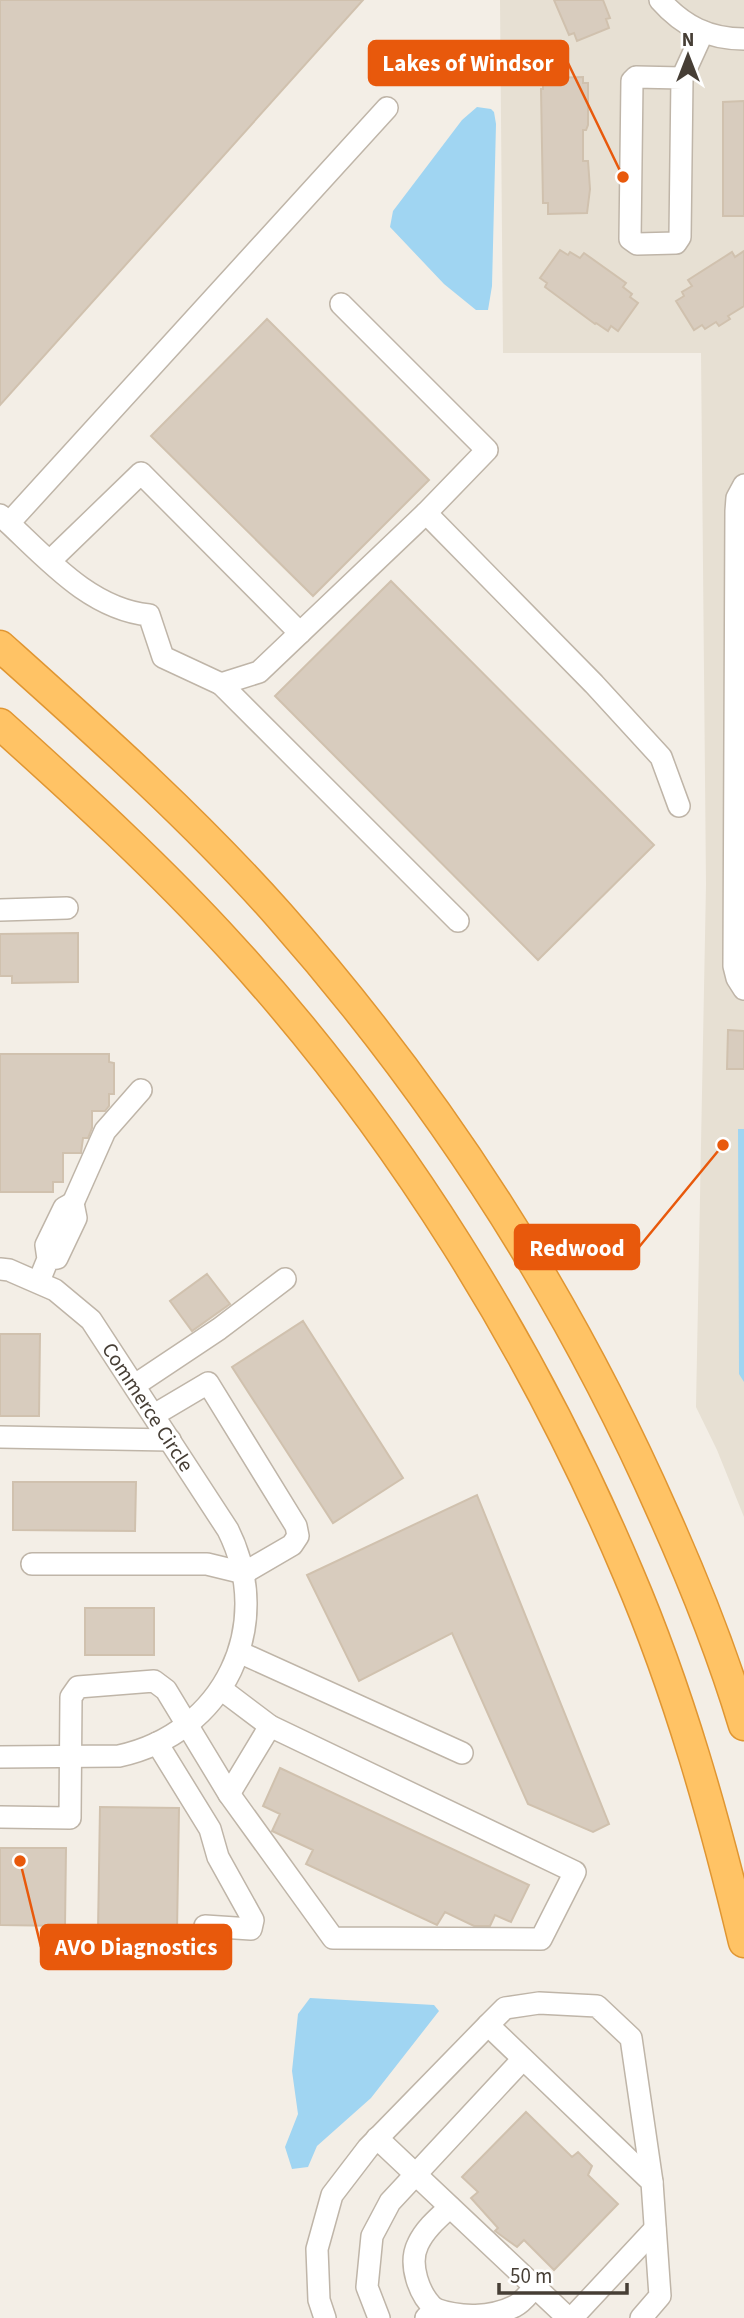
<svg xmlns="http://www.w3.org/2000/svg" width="744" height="2318" font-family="'Source Sans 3',sans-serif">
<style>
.residential{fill:#e7e0d3}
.water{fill:#a0d5f2}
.building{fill:#d8ccbe;stroke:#d0c1ae;stroke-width:2}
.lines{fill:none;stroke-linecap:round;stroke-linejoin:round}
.minor-casing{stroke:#bfb5a8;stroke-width:24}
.highway-casing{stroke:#e09632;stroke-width:33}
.minor{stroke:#fff;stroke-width:21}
.highway{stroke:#ffc365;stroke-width:30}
.labels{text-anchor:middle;stroke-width:7;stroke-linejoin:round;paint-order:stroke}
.street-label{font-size:21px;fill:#463e35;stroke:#fff}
.leader{fill:none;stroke:#e8590c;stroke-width:2.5}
.callout-dot{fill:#e8590c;stroke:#fff;stroke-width:2.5}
.callout{fill:#e8590c;stroke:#e8590c;stroke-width:2.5}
.callout-label{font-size:23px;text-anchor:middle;font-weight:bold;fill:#fff}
</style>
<rect width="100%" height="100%" fill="#f3eee6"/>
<path class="residential" d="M500 0H744V1517L717 1450 696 1407 706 884 701 353H503Z"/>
<path class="water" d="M477 107 491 109 494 112 496 124 492 286 488 310H476L444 284 390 227 393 211 462 120Z
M738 1129H744V1382L739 1374Z
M310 1998 434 2005 439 2011 371 2098 317 2146 308 2167 292 2169 285 2147 298 2114 292 2071 298 2014Z"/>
<path class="building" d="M0 0H363L0 405Z
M554 0H603L610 18 606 19 609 28 577 41 574 33 569 35Z
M583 77V83H588V125L586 130H583V161H588L590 189 587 213 548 214V203H543L541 89H543V85H550V78Z
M744 101V216H723V102Z
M560 250 568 255 570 252 580 258 584 253 626 283 623 287 632 294 630 297 638 303 618 331 611 326 608 331 596 323 595 324 545 287 547 283 540 278Z
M744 251V306L728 316 730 319 719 326 716 322 705 329 702 325 694 330 676 301 684 296 682 292 692 286 688 280 732 252 735 257Z
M267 319 429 480 313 596 151 436Z
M391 581 654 845 538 960 275 696Z
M78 933V982L12 983V976H0V934Z
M728 1030 744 1031V1069H727Z
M0 1054H109V1062L114 1063V1094H109V1106L105 1111H92V1128L88 1138H83L81 1153H63V1182H53V1192H0Z
M207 1274 230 1304 192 1331 170 1301Z
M303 1321 403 1478 333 1523 232 1367Z
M0 1334H40L39 1416H0Z
M13 1482H136L135 1531 13 1530Z
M477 1495 609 1824 593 1832 528 1804 452 1633 359 1681 307 1575Z
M85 1608H154V1655H85Z
M280 1768 529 1885 511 1922 495 1915 490 1926H474L445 1912 437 1925 306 1864 313 1850 272 1831 280 1814 263 1806Z
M100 1807 179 1808 177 1932 98 1931Z
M0 1848H66L65 1926 0 1925Z
M526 2112 572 2157 578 2152 592 2166 588 2175 618 2204 554 2270 524 2240 517 2247 495 2231 498 2228 471 2198 478 2192 462 2177Z"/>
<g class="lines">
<defs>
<g id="minor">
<path d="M660 0C683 26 709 39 744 39"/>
<path d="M636 77 682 78 680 237 676 243 637 244 630 239 632 81Z"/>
<path d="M682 78 703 32"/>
<path d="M744 485 737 498 736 511 734 966 737 978 744 989"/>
<path d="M426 513 594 684 661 757 679 806"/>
<path d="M0 515C44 555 88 609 149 615L163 657 221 684 259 672 426 513 487 450 341 304"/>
<path d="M9 523 387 108"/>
<path d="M51 560 141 473 300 633"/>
<path d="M221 684 458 921"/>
<path d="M0 910 67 908"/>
<path d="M73 1203 105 1131 141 1090"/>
<path id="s1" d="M0 1269 9 1270 55 1290 91 1320 228 1530C276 1626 224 1733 119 1756L0 1757"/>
<path d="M39 1281 48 1259 46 1245 64 1208 73 1203 76 1218 57 1258 48 1259"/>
<path d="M135 1385 219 1329 285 1279"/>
<path d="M0 1437 170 1440"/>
<path d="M32 1564H207L244 1573 292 1545 298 1536 296 1526 208 1383 154 1415"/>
<path d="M239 1652 462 1753"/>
<path d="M157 1743 210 1829 218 1857 253 1920 251 1929 205 1926"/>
<path d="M229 1794 270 1726"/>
<path d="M0 1817 70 1818 71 1697 78 1687 154 1681 166 1690 229 1794 333 1938 541 1939 575 1872 270 1726 221 1689"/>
<path d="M488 2025 505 2008 539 2003 597 2006 631 2038 652 2182"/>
<path d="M377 2138 568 2318"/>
<path d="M435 2309C419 2295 408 2264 418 2244 425 2229 438 2218 450 2207"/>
<path d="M325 2318 319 2300 317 2249 332 2195 368 2148 488 2025 652 2182 660 2296 641 2318"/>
<path d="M379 2318 367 2287 372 2236 390 2202 523 2059"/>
<path d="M426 2318 435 2309C460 2318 491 2318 515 2306 523 2302 529 2293 535 2287"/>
<path d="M572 2318 655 2229"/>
</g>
<path id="highway" d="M0 646C96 732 193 818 279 915 436 1093 567 1295 663 1513 694 1582 722 1652 744 1725
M0 724C80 796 159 868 231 947 397 1128 533 1348 628 1573 679 1692 714 1817 744 1942"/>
</defs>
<use href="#minor" class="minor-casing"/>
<use href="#highway" class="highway-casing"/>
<use href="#minor" class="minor"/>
<use href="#highway" class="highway"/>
</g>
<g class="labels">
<g class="street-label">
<text dy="7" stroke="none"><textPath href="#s1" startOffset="210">Commerce Circle</textPath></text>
</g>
</g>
<path class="leader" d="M623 177L568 63M723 1145L639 1247M20 1861L41 1947"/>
<g class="callout-dot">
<circle cx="623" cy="177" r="7"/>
<circle cx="723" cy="1145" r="7"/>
<circle cx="20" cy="1861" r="7"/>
</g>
<g class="callout">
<rect x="369" y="41" width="199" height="44" rx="7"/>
<rect x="515" y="1225" width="124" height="44" rx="7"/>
<rect x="41" y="1925" width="190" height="44" rx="7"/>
</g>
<g class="callout-label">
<text x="468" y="71">Lakes of Windsor</text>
<text x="577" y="1256">Redwood</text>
<text x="136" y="1955">AVO Diagnostics</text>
</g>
<g transform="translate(688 56)" stroke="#ffffff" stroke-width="5" paint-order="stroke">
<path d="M0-5L12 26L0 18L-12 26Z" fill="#463e35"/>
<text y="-10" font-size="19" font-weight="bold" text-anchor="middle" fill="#463e35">N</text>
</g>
<path d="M499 2283v10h128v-10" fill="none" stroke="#463e35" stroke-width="3.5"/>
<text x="510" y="2283" font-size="21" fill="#463e35" stroke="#ffffff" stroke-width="5" paint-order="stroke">50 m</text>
</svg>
